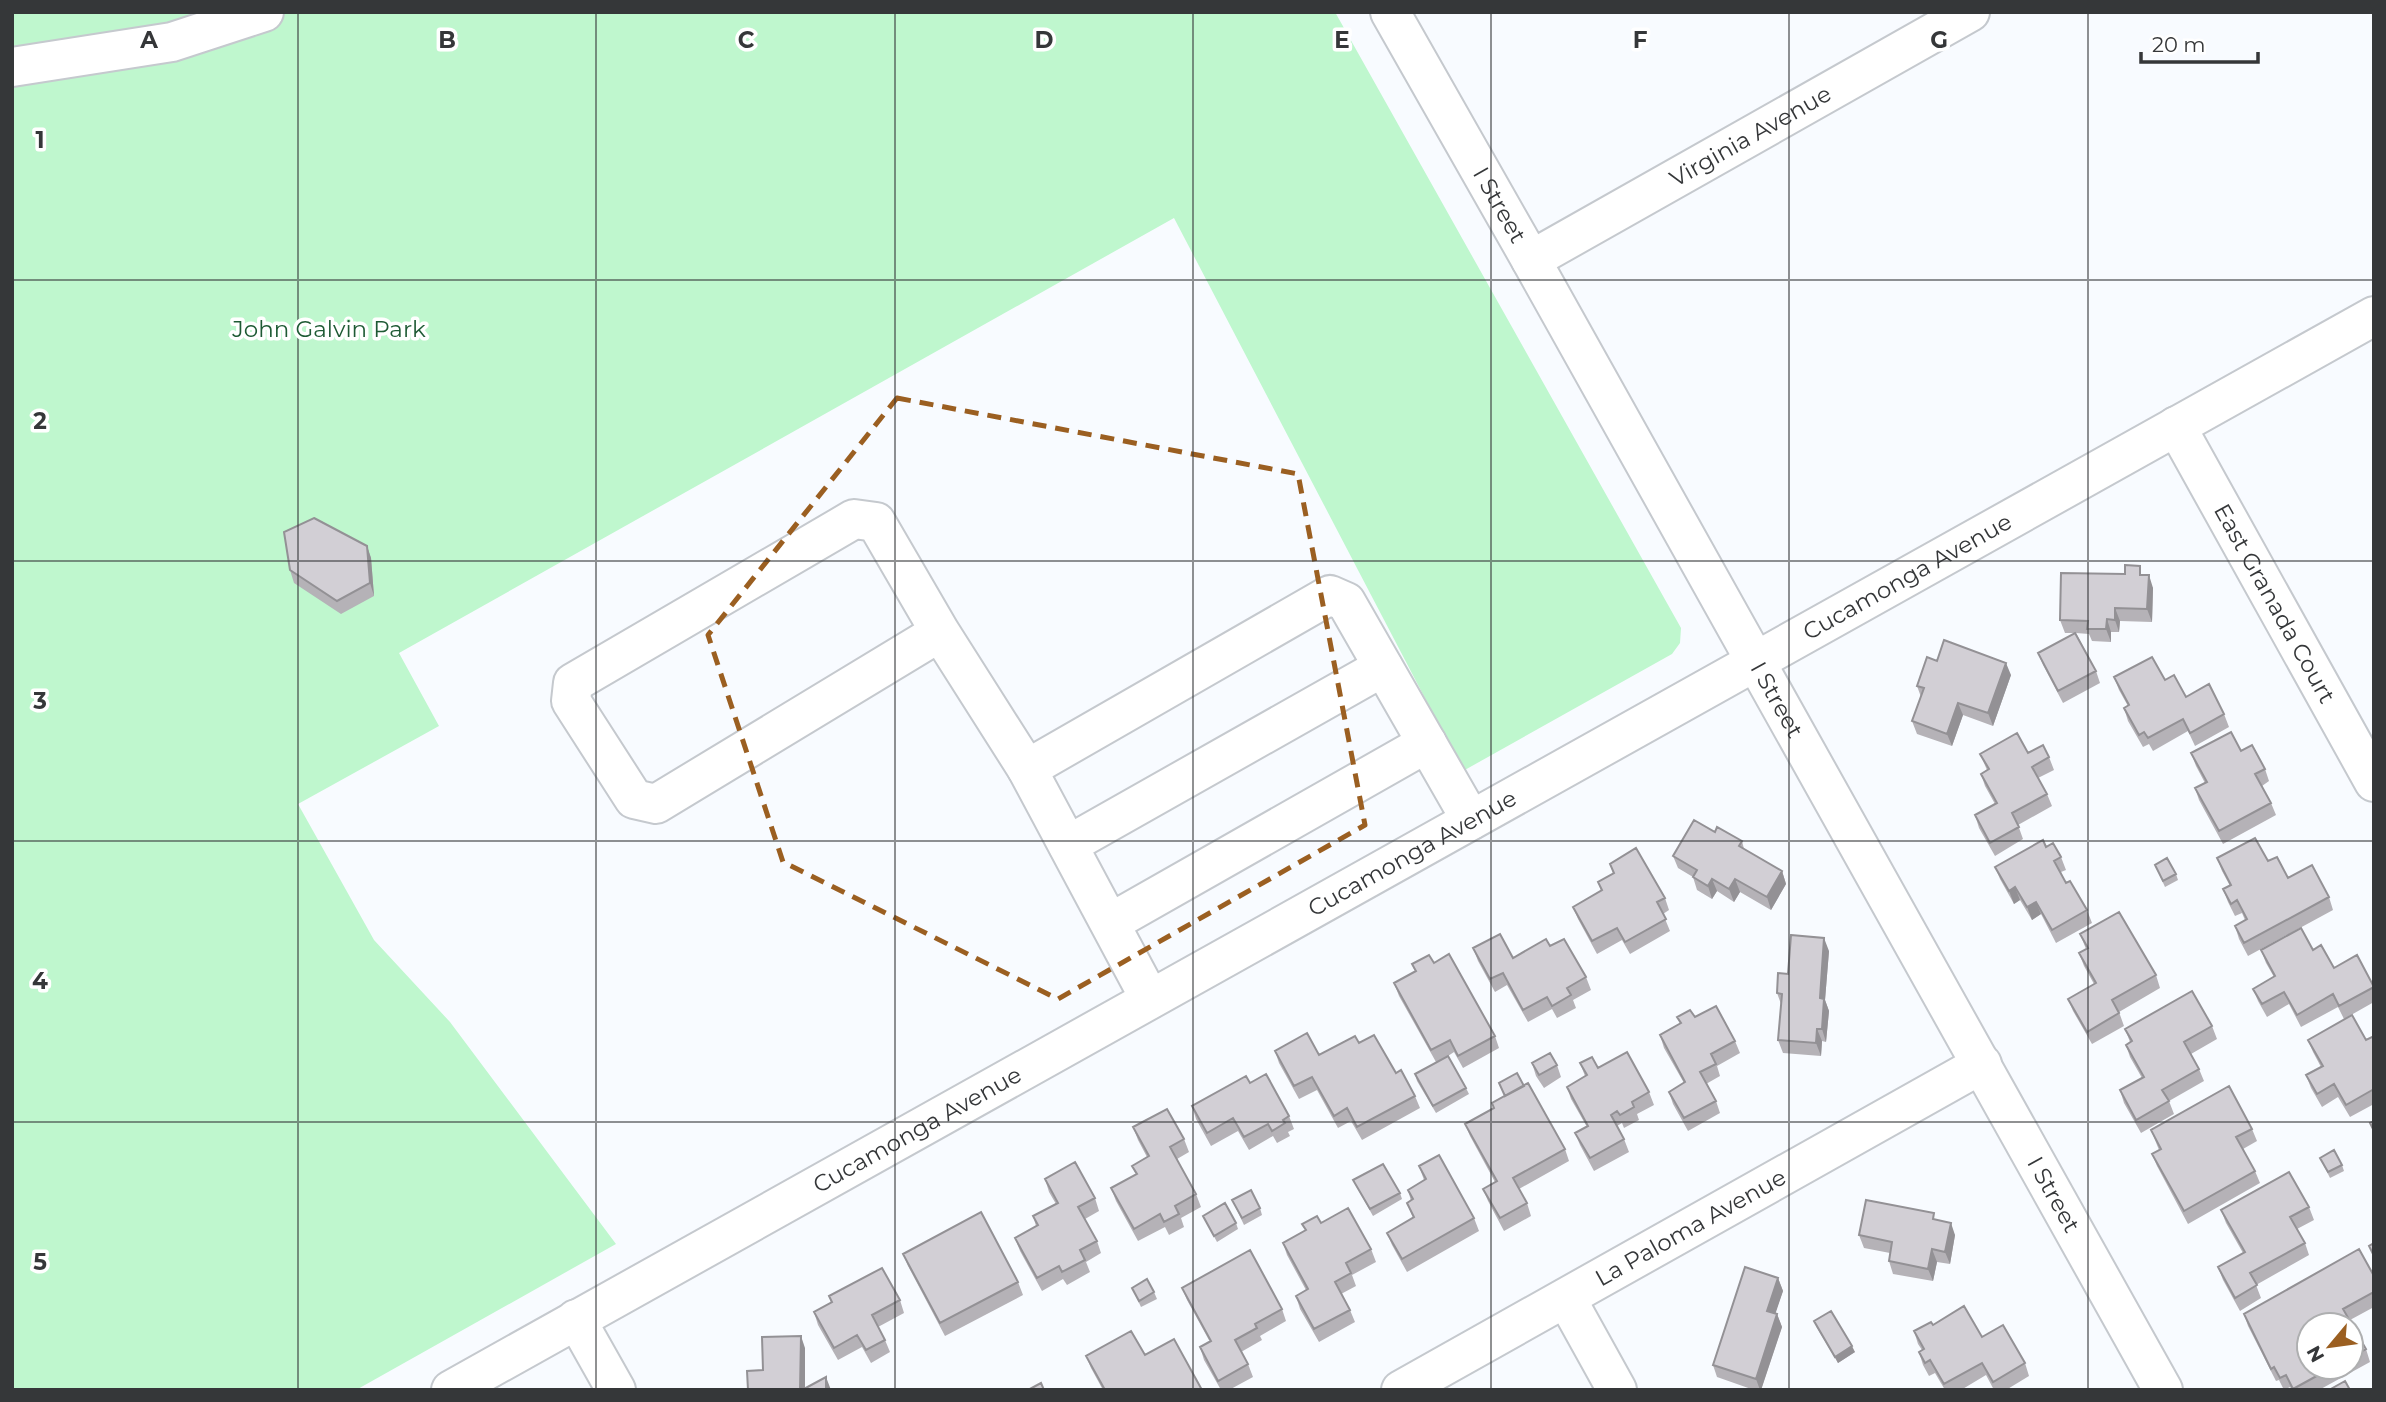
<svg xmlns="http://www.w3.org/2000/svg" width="2386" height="1402" font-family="Montserrat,sans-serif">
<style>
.green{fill:#bff7ce}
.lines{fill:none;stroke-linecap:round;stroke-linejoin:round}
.minor-casing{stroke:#c5c9ce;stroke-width:42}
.major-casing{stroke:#c5c9ce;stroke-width:42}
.minor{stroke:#fff;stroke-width:38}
.major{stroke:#fff;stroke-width:38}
.wall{fill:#b5b2b7;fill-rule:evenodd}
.shaded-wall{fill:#939195}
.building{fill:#d2cfd5;stroke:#939195;stroke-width:2}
.marked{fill:none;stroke:#9b5f21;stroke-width:5;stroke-dasharray:14 9;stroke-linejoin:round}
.grid{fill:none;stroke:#353739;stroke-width:2;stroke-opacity:0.55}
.labels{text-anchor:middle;stroke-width:7;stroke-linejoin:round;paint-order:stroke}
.street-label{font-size:23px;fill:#353739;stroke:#fff}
.park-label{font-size:23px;fill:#1e5a34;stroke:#fff}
.grid-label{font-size:23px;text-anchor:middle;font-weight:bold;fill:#353739;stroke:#fff;stroke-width:7;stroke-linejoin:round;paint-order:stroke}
</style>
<rect width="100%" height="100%" fill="#f8fbff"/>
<path class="green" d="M12 12H1335L1681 628 1680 643 1672 654 1463 771 1174 218 399 653 439 726 298 804 374 940 450 1022 616 1244 356 1390H12Z"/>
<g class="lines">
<defs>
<g id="minor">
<path id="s1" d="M1390 12 1531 260 2163 1390"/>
<path id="s2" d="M1531 260 1970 12"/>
<path id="s3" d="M2176 426 2374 782"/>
<path d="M940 632 656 804 634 799 571 701 573 683 854 519 876 522 940 632 1027 769 1150 999"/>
<path d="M1027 769 1330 595 1346 602 1471 820"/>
<path d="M1068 845 1383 667"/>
<path d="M1110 923 1427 743"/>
<path d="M1566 1298 1617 1390"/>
<path d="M576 1319 616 1390"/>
<path id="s4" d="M451 1390 2374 316"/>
<path id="s5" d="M1401 1390 1982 1064"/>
</g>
<path id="major" d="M12 67 172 42 264 12"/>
</defs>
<use href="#minor" class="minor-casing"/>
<use href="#major" class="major-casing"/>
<use href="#minor" class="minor"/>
<use href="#major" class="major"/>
</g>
<path class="wall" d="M367 546 371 558 374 596 341 614 294 583 290 570Z
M2143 575 2153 588 2152 622 2120 621 2119 632H2111V642L2092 641 2089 634 2076 633 2096 671 2100 683 2063 703 2043 665 2038 653 2075 633H2065L2060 620Z
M1937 661 2011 675 1993 726 1963 715 1952 746 1917 734 1912 721 1921 697 1917 686Z
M2114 677 2165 680 2186 697 2224 714 2229 727 2195 746 2188 731 2153 751 2149 744 2143 747 2128 721 2124 708 2128 706 2119 690Z
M2241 751 2265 769 2269 781 2262 786 2271 803 2276 815 2223 844 2199 800 2195 788 2205 783 2196 766 2191 753Z
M2028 753 2049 757 2054 770 2038 778 2047 794 2052 806 2018 825 2023 839 1995 856 1979 828 1975 815 1995 804 1985 786 1981 774 1987 770 1980 754Z
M1715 832 1742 841 1744 849 1782 871 1786 884 1771 910 1740 892 1734 902 1717 891 1712 899 1697 890 1693 877 1678 868 1673 856Z
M2046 847 2061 857 2066 870 2061 872 2066 883 2087 910 2092 923 2056 943 2041 914 2032 920 2020 900 2014 904 2000 879 1995 867Z
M2217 858 2268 861 2288 878 2329 897 2333 910 2248 956 2239 939 2235 926 2245 920 2242 913 2235 916 2228 902 2223 889 2230 886 2222 871Z
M1610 864 1665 898 1669 910 1663 914 1670 931 1630 954 1622 940 1597 954 1578 919 1573 907 1601 891 1598 882 1613 873Z
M2155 865 2176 874 2178 880 2165 887Z
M2080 934 2156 975 2160 988 2119 1012 2124 1026 2092 1044 2073 1011 2068 999 2094 984 2084 966 2079 953 2086 949Z
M1550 946 1586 977 1591 990 1573 1000 1576 1008 1557 1018 1552 1009 1528 1022 1507 985 1495 992 1478 961 1473 948 1513 958Z
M2261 950H2313L2334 968 2374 986V1002L2344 1019 2338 1007 2301 1027 2289 1004 2267 1017 2258 1001 2253 989 2274 977 2266 963Z
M1829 951 1825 1000 1829 1011 1826 1042 1822 1041 1821 1056 1783 1053 1778 1040 1781 1004 1777 993 1788 974Z
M1434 963 1495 1036 1499 1048 1463 1068 1454 1052 1448 1056 1466 1088 1469 1094 1436 1113 1417 1081 1415 1074 1436 1062 1399 996 1394 983 1415 972 1412 964Z
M1677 1017H1695L1735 1041 1740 1053 1717 1066 1720 1076 1706 1084 1716 1101 1720 1113 1688 1131 1673 1104 1669 1092 1684 1083 1664 1048 1660 1035 1680 1024Z
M2212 1026 2217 1039 2191 1054 2199 1069 2204 1081 2169 1101 2174 1114 2141 1133 2124 1103 2120 1090 2142 1078 2130 1057 2126 1045 2130 1042 2125 1029Z
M2374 1036V1104L2350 1117 2338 1097 2322 1107 2311 1088 2306 1075 2321 1067 2313 1052 2308 1040H2366Z
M1359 1043 1396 1073 1415 1096 1420 1108 1362 1140 1351 1121 1338 1128 1317 1090 1299 1099 1279 1063 1275 1051 1319 1055Z
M1532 1063 1557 1065 1561 1077 1544 1088 1536 1076Z
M1580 1063 1598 1068 1649 1092 1654 1105 1637 1114 1639 1120 1624 1128 1622 1123 1617 1126 1624 1139 1629 1152 1594 1171 1580 1145 1575 1133 1587 1127 1571 1099 1567 1087 1585 1076Z
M1250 1083 1289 1116 1294 1129 1288 1132 1290 1136 1277 1143 1273 1136 1249 1150 1238 1131 1211 1146 1196 1119 1192 1106Z
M1499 1083 1524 1086 1565 1149 1569 1161 1519 1189 1527 1203 1531 1216 1504 1231 1488 1201 1483 1189 1495 1182 1470 1136 1465 1124 1493 1108 1492 1103 1505 1096Z
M1133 1127 1184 1139 1189 1152 1177 1159 1196 1194 1201 1207 1181 1218 1184 1227 1169 1235 1165 1227 1138 1241 1116 1201 1111 1188 1136 1175 1132 1166 1147 1157 1138 1140Z
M2252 1129 2257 1141 2243 1149 2255 1171 2260 1183 2188 1224 2157 1166 2152 1154 2159 1150 2151 1130Z
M2320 1158 2342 1165 2344 1171 2330 1178Z
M1419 1166 1474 1218 1479 1231 1407 1272 1392 1245 1387 1233 1413 1218 1407 1203 1411 1201 1408 1190 1424 1180Z
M1045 1179 1095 1198 1099 1211 1085 1219 1097 1241 1101 1253 1086 1262 1090 1272 1067 1285 1063 1279 1042 1291 1020 1251 1015 1238 1036 1226 1033 1216 1056 1204 1049 1192Z
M1353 1180 1400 1193 1402 1199 1373 1216 1356 1186Z
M1232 1200 1260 1208 1262 1215 1244 1225Z
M2309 1207 2314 1220 2297 1229 2305 1243 2309 1255 2256 1285 2261 1298 2240 1311 2223 1280 2218 1267 2243 1253 2226 1223 2221 1210Z
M1203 1216 1236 1223 1238 1229 1217 1242Z
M1937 1220 1955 1235 1950 1264 1937 1262 1933 1281 1893 1274 1889 1261 1890 1253 1864 1248 1859 1235Z
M1321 1223 1371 1249 1376 1262 1352 1275 1356 1286 1341 1294 1350 1310 1355 1322 1319 1342 1300 1309 1296 1296 1306 1290 1287 1255 1283 1243 1305 1230 1302 1224Z
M903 1254 1018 1282 1023 1295 945 1336 908 1266Z
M2374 1276V1307L2350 1320 2366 1349 2370 1362 2319 1390H2292L2290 1387 2284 1390 2279 1380 2276 1381 2248 1326 2244 1314ZM2351 1325V1367H2309Z
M1778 1278 1783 1291 1775 1313 1777 1314 1782 1327 1761 1390H1754L1717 1377 1713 1365Z
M1132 1288 1154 1292 1157 1299 1141 1307Z
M1182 1288 1282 1309 1286 1321 1260 1336 1262 1340 1241 1352 1248 1364 1253 1377 1229 1390H1221L1204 1360 1200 1347 1210 1342 1187 1300Z
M829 1296 900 1300 904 1313 878 1327 885 1340 890 1352 871 1363 862 1347 838 1360 818 1325 814 1312 831 1303Z
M1814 1321 1855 1352 1838 1363 1817 1328Z
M1933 1325 1982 1337 2025 1363 2029 1376 2006 1390H1994L1986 1375 1961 1390H1945L1935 1373 1929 1376 1923 1365 1919 1352 1922 1350 1918 1344 1914 1331Z
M1145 1355 1202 1390H1103L1091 1368 1086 1356Z"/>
<path class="shaded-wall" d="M367 546 371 558 374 596 370 583Z
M2149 575 2153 588 2152 622 2147 609Z
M2115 608 2120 621 2119 632 2115 620Z
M2107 619 2111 632V642L2106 629Z
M2006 663 2011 675 1993 726 1988 713Z
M1958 703 1963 715 1952 746 1947 734Z
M1782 871 1786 884 1771 910 1767 897Z
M1712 879 1717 891 1712 899 1708 886Z
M1735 879 1740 892 1734 902 1729 889Z
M2015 887 2020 900 2014 904 2009 891Z
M2036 902 2041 914 2032 920 2027 907Z
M1824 938 1829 951 1825 1000 1829 1011 1826 1042 1822 1029 1820 998Z
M1817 1029 1822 1041 1821 1056 1816 1043Z
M1951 1223 1955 1235 1950 1264 1945 1252Z
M1932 1249 1937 1262 1933 1281 1928 1269Z
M1778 1278 1783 1291 1772 1324 1767 1311Z
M1777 1314 1782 1327 1761 1390H1760L1756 1379Z
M801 1336 805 1348V1390H800Z
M1852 1346 1855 1352 1838 1363 1835 1357Z
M826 1377 831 1390H826Z"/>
<path class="building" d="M314 518 367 546 370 583 337 601 290 570 284 532Z
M2125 565 2140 566V575H2149L2147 609 2115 608V620L2107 619 2106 629H2087L2088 621 2060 620 2061 573 2125 574Z
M2075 633 2096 671 2058 691 2038 653Z
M1944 640 2006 663 1988 713 1958 703 1947 734 1912 721 1924 688 1917 686 1927 657 1937 661Z
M2152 657 2165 680 2174 675 2186 697 2209 684 2224 714 2190 733 2183 719 2148 738 2144 732 2139 735 2124 708 2129 705 2114 677Z
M2231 732 2241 751 2252 745 2265 769 2255 774 2271 803 2219 831 2195 788 2207 782 2191 753Z
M2017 733 2028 753 2043 745 2049 757 2032 767 2047 794 2012 813 2019 827 1990 843 1975 815 1997 803 1981 774 1989 769 1980 754Z
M1694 820 1715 832 1717 827 1742 841 1739 846 1782 871 1767 897 1735 879 1729 889 1712 879 1708 886 1693 877 1697 870 1673 856Z
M2255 838 2268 861 2277 857 2288 878 2312 865 2329 897 2244 943 2235 926 2247 919 2237 900 2231 904 2223 889 2231 885 2217 858Z
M2043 840 2046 847 2053 843 2061 857 2054 861 2066 883 2070 881 2087 910 2052 930 2036 902 2027 907 2015 887 2009 891 1995 867Z
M1636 848 1665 898 1657 902 1666 919 1625 942 1617 928 1592 941 1573 907 1602 890 1598 882 1614 873 1610 864Z
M2167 858 2176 874 2163 881 2155 865Z
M2119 912 2156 975 2112 1000 2119 1013 2087 1032 2068 999 2096 983 2079 953 2088 948 2080 934Z
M2301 928 2313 950 2321 945 2334 968 2357 955 2374 987 2339 1006 2333 994 2297 1015 2284 992 2262 1004 2253 989 2275 976 2261 950Z
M1500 934 1513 958 1546 939 1550 946 1564 939 1586 977 1567 988 1571 995 1552 1006 1547 997 1523 1010 1503 973 1490 979 1473 948Z
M1791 935 1824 938 1820 998 1824 999 1822 1029H1817L1816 1043 1778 1040 1782 994 1777 993 1778 973 1788 974Z
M1449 954 1495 1036 1458 1056 1450 1040 1431 1050 1394 983 1416 971 1412 964 1429 955 1434 963Z
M2192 991 2212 1026 2184 1042 2199 1069 2162 1090 2169 1101 2136 1120 2120 1090 2144 1077 2126 1045 2132 1041 2125 1029Z
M1716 1006 1735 1041 1711 1054 1716 1064 1700 1072 1716 1101 1684 1118 1669 1092 1685 1082 1660 1035 1681 1023 1677 1017 1690 1010 1695 1017Z
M2352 1015 2366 1040 2374 1036V1089L2346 1105 2334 1084 2317 1094 2306 1075 2323 1066 2308 1040Z
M1307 1033 1319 1055 1355 1036 1359 1043 1374 1035 1396 1073 1401 1070 1415 1096 1357 1127 1347 1108 1334 1116 1312 1077 1294 1086 1275 1051Z
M1627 1052 1649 1092 1632 1102 1634 1107 1620 1115 1617 1111 1611 1115 1624 1139 1590 1158 1575 1133 1588 1126 1567 1087 1587 1075 1580 1063 1592 1057 1598 1068Z
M1550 1053 1557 1065 1539 1075 1532 1063Z
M1448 1056 1466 1088 1433 1106 1415 1074Z
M1517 1073 1524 1086 1505 1096 1499 1083Z
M1266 1074 1289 1116 1283 1120 1285 1123 1272 1131 1268 1124 1244 1137 1233 1118 1207 1133 1192 1106 1246 1076 1250 1083Z
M1528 1083 1565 1149 1513 1178 1527 1203 1500 1218 1483 1189 1497 1181 1465 1124 1494 1108 1492 1103Z
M2229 1086 2252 1129 2236 1137 2255 1171 2184 1211 2152 1154 2161 1149 2151 1130Z
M1167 1109 1184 1139 1170 1147 1196 1194 1175 1206 1179 1214 1164 1222 1160 1214 1134 1229 1111 1188 1137 1174 1132 1166 1149 1156 1133 1127Z
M2374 1121V1131L2370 1123Z
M2334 1150 2342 1165 2328 1172 2320 1158Z
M1439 1155 1474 1218 1402 1259 1387 1233 1414 1217 1407 1203 1413 1199 1408 1190 1426 1179 1419 1166Z
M1075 1162 1095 1198 1078 1207 1097 1241 1080 1250 1085 1260 1062 1272 1059 1266 1037 1278 1015 1238 1038 1225 1033 1216 1058 1203 1045 1179Z
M1383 1164 1400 1193 1370 1209 1353 1180Z
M2289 1172 2309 1207 2290 1217 2305 1243 2250 1273 2257 1285 2235 1298 2218 1267 2245 1252 2221 1210Z
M1251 1190 1260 1208 1242 1218 1232 1200Z
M1866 1200 1934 1213 1933 1219 1951 1223 1945 1252 1932 1249 1928 1269 1889 1261 1892 1242 1859 1235Z
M1225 1203 1236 1223 1214 1236 1203 1216Z
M1348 1208 1371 1249 1346 1263 1351 1273 1335 1282 1350 1310 1314 1329 1296 1296 1308 1289 1283 1243 1306 1230 1302 1224 1317 1216 1321 1223Z
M981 1212 1018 1282 940 1323 903 1254Z
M2374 1243V1256L2369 1246Z
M2359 1249 2374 1276V1292L2343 1309 2366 1349 2351 1357V1325H2309V1367H2333L2293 1389 2286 1375 2280 1378 2274 1367 2271 1369 2244 1314Z
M1250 1250 1282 1309 1255 1324 1257 1328 1235 1340 1248 1364 1218 1381 1200 1347 1211 1341 1182 1288Z
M1745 1267 1778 1278 1767 1311 1777 1314 1756 1379 1713 1365Z
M882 1268 900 1300 872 1315 885 1340 866 1350 857 1335 834 1348 814 1312 832 1302 829 1296Z
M1147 1279 1154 1292 1139 1301 1132 1288Z
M1964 1306 1982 1337 2003 1325 2025 1363 1993 1382 1982 1363 1944 1384 1930 1360 1925 1363 1919 1352 1924 1349 1914 1331 1931 1322 1933 1325Z
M1831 1311 1852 1346 1835 1357 1814 1321Z
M1131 1331 1145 1355 1174 1339 1202 1390H1105L1086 1356Z
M801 1336 800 1390H748L747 1371 763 1370 762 1337Z
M826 1377V1390H802Z
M2345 1381 2350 1390H2329Z
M1041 1383 1044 1390H1028Z"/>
<path class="marked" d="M897 398 1298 474 1365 825 1058 999 783 862 708 635Z"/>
<path class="grid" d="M298 12V1390M596 12V1390M895 12V1390M1193 12V1390M1491 12V1390M1789 12V1390M2088 12V1390M12 280H2374M12 561H2374M12 841H2374M12 1122H2374"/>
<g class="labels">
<g class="street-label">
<text dy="8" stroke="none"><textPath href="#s2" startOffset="252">Virginia Avenue</textPath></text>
<text dy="8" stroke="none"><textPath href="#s1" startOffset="222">I Street</textPath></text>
<text dy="8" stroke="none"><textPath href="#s4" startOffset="1668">Cucamonga Avenue</textPath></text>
<text dy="8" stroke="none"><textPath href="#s3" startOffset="203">East Granada Court</textPath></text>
<text dy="8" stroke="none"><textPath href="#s1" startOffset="789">I Street</textPath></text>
<text dy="8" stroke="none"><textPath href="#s4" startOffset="1101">Cucamonga Avenue</textPath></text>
<text dy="8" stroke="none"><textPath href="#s4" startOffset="534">Cucamonga Avenue</textPath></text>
<text dy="8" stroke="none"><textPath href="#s1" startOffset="1356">I Street</textPath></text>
<text dy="8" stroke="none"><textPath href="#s5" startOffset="332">La Paloma Avenue</textPath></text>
</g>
<g class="park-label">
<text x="329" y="337">John Galvin Park</text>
</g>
</g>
<g class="grid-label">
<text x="149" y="48">A</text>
<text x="447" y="48">B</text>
<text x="746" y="48">C</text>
<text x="1044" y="48">D</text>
<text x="1342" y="48">E</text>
<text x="1640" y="48">F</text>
<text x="1939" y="48">G</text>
<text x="40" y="148">1</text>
<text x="40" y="429">2</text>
<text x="40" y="709">3</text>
<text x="40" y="989">4</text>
<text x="40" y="1270">5</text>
</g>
<rect width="2386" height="1402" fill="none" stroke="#353739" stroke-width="28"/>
<g transform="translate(2330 1346) rotate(241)"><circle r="33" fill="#ffffff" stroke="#aeafb0" stroke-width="2"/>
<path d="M0-5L12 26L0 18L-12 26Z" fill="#9b5f21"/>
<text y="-10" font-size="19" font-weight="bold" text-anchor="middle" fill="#353739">N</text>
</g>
<path d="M2141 52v10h117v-10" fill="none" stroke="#353739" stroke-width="3.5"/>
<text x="2152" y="52" font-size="21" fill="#353739" stroke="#ffffff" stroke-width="5" paint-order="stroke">20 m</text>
</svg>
